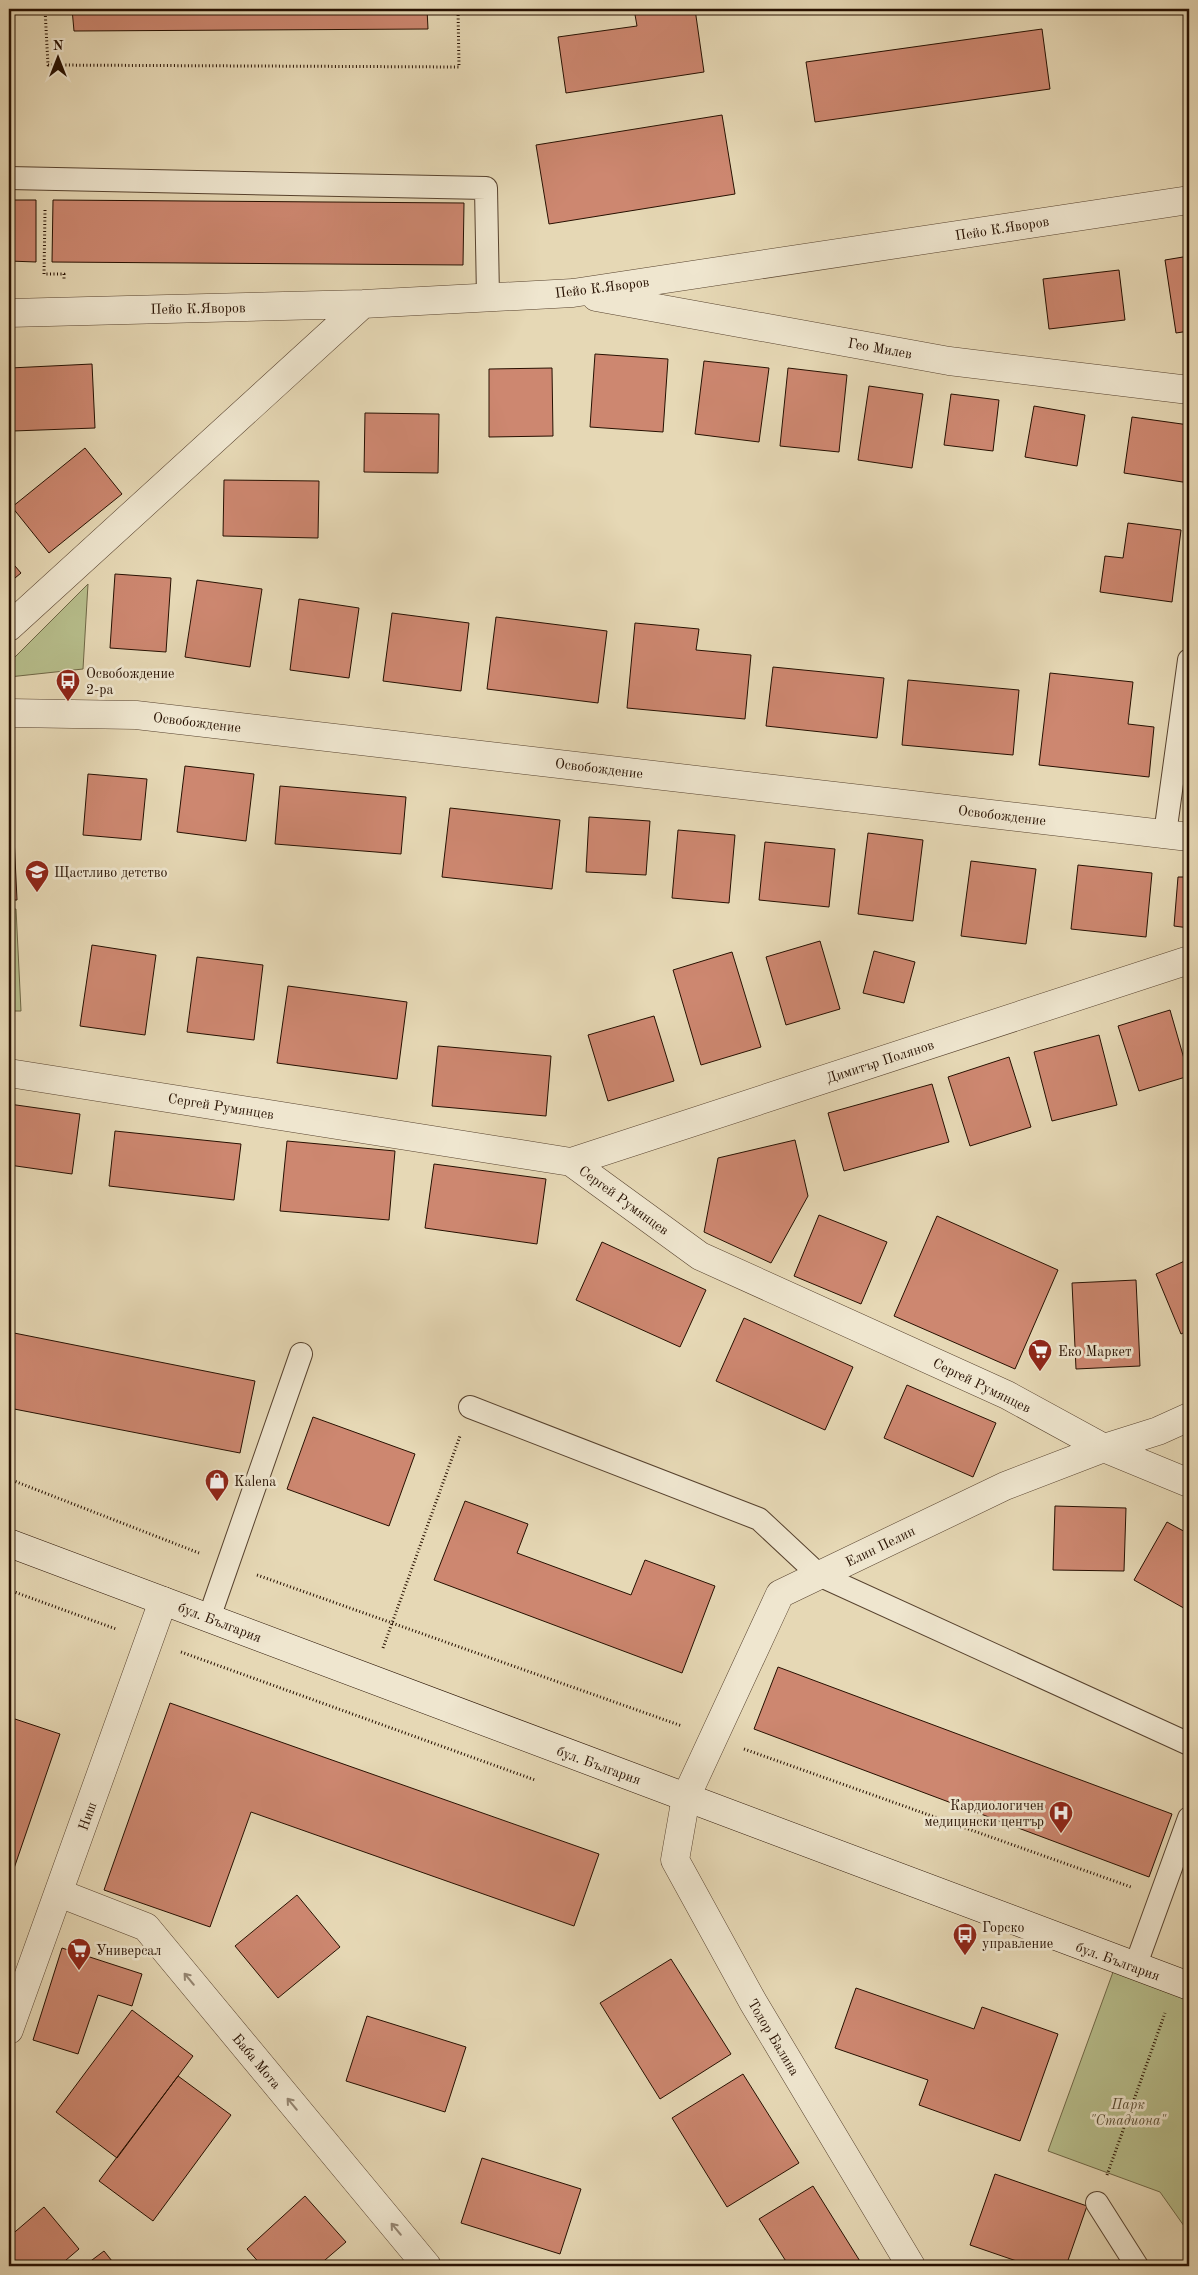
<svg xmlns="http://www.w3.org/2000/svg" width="1198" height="2275" font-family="'Old Standard TT',serif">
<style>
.green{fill:#b7be8c;stroke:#6f6746}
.building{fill:#cd8770;stroke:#271001}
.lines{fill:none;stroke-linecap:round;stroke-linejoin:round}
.lane-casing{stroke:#57422e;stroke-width:24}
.street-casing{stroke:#57422e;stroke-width:29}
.secondary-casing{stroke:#271001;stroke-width:29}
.path{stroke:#271001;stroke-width:3;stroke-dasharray:1 2.5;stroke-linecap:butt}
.lane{stroke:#efe6cf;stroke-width:22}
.street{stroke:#efe6cf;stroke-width:28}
.secondary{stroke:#efe6cf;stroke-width:28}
.oneway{stroke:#958672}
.labels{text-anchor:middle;stroke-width:5;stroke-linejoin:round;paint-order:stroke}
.street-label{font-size:14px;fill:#271001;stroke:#efe6cf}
.poi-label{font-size:14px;fill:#271001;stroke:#efe6cf;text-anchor:start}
.park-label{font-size:14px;font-style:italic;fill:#594d32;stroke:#efe6cf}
</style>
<rect width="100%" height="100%" fill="#e6d8b5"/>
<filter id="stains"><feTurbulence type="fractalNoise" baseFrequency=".004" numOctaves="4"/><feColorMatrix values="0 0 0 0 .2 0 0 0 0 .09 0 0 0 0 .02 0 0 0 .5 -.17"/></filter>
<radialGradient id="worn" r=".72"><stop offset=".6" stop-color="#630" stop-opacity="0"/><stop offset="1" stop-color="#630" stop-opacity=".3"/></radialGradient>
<path class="green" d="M88 584 83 669 9 677V663Z
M9 909H16L21 1011H9Z
M1117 1961 1189 1986V2233L1160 2192 1048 2151Z"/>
<path class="building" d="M72 9H427L428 29 74 31Z
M634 9H695L704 72 566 93 558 37 637 26Z
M1042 29 1050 89 815 122 806 62Z
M722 115 735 194 549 224 536 145Z
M9 200H36V262L9 261Z
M53 200 464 203 463 265 52 262Z
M1189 256V331L1176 333 1165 260Z
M1119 270 1125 320 1049 329 1043 279Z
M595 354 668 359 663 432 590 427Z
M704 361 769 368 759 442 695 434Z
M92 364 95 428 13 431 10 368Z
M552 368 553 436 489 437V369Z
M788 368 847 375 839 452 780 446Z
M869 386 923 394 912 468 858 460Z
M951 394 999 400 993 451 944 445Z
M1034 406 1085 415 1077 466 1025 457Z
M365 413 439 414 438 473 364 472Z
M1132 417 1189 425V483L1124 473Z
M85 448 122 494 49 553 12 507Z
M224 480 319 481 318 538 223 536Z
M1128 523 1181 530 1172 602 1100 592 1105 556 1123 558Z
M9 559 21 573 9 583Z
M115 574 171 578 166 652 110 648Z
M197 580 262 589 250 667 185 657Z
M299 599 359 608 349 678 290 670Z
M392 613 469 623 461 691 383 681Z
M496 617 607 631 598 703 487 689Z
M635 623 699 629 696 650 751 655 745 719 627 708Z
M773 667 884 678 877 738 766 726Z
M1050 673 1133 682 1128 724 1154 727 1149 777 1039 765Z
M908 680 1019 690 1013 755 902 745Z
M9 752H10L17 900H9Z
M185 766 254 774 246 841 177 832Z
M88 774 147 779 141 840 83 835Z
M280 786 406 797 401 854 275 844Z
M450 808 560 820 552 889 442 877Z
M589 817 650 821 646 875 586 872Z
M678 830 735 835 729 903 672 898Z
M868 833 923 840 913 921 858 914Z
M765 842 835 849 829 907 759 900Z
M971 861 1036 869 1026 944 961 936Z
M1078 865 1152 873 1146 937 1071 929Z
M1178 877H1189V928L1174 926Z
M820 941 840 1009 786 1025 766 957Z
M92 945 156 955 145 1035 80 1026Z
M874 951 915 962 904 1003 863 993Z
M732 952 761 1047 701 1065 673 970Z
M197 957 263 965 254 1040 187 1032Z
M288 986 407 1002 397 1079 277 1063Z
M1170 1010 1189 1076 1139 1091 1118 1026Z
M654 1016 674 1081 608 1101 588 1035Z
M1099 1035 1117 1105 1052 1121 1034 1052Z
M438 1046 551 1056 546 1116 432 1106Z
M1009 1057 1031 1127 970 1146 948 1077Z
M932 1084 949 1142 844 1171 828 1113Z
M9 1104 80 1114 72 1174 9 1165Z
M115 1131 241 1144 234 1200 109 1186Z
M795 1140 808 1196 771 1263 704 1232 718 1158Z
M287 1141 395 1151 389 1220 280 1211Z
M434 1164 546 1179 537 1244 425 1228Z
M819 1215 887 1242 861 1304 794 1276Z
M937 1216 1058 1270 1015 1369 894 1316Z
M602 1242 706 1290 680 1347 576 1300Z
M1189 1259V1330L1181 1334 1156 1274Z
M1136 1280 1140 1366 1076 1369 1072 1283Z
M744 1318 853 1367 825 1430 716 1381Z
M9 1332 255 1381 240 1453 9 1408Z
M907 1385 996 1423 973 1477 884 1438Z
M313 1417 415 1454 389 1526 287 1489Z
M465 1501 528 1524 517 1553 631 1595 645 1560 715 1586 682 1673 434 1580Z
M1055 1506 1126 1508 1124 1571 1053 1570Z
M1167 1522 1189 1534V1611L1134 1580Z
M778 1667 1172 1814 1149 1877 754 1729Z
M170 1703 599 1854 574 1926 251 1812 210 1927 104 1890Z
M9 1717 60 1734 9 1883Z
M297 1895 340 1947 278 1998 235 1946Z
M62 1948 142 1974 132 2006 98 1995 78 2054 33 2040Z
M671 1959 731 2054 660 2099 600 2003Z
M856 1988 974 2029 982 2007 1058 2034 1020 2141 919 2105 928 2080 835 2048Z
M132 2010 193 2056 117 2158 56 2112Z
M367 2016 466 2047 445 2112 346 2081Z
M743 2074 799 2163 727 2207 672 2118Z
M178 2076 231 2115 153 2221 99 2181Z
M482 2158 581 2189 560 2254 461 2223Z
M995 2174 1087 2206 1066 2266H1031L970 2245Z
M813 2186 863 2266H789L759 2219Z
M305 2196 346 2242 318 2266H262L247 2249Z
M44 2207 79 2249 59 2266H9V2237Z
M104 2251 116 2266H84Z"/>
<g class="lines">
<defs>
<path id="lane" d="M9 178 486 188 488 297
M1165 834 1189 660
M470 1407 759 1519 819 1575 1189 1744
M209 1618 301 1354
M1135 1967 1189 1818
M1097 2203 1137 2266"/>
<path id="street" d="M596 297 949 361 1189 390
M9 313 363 304 573 293 1189 200
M9 627 363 304
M9 713 136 715 1189 837
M9 1073 571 1162 700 1256 1007 1395 1104 1448 1189 1483
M571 1162 1189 960
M59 1893 146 1927 427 2266
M9 2030 163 1601
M911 2266 753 2002 675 1860 686 1797 780 1594 1005 1486 1104 1448 1158 1431 1189 1417"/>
<path id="secondary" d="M9 1543 1189 1986"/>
</defs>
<use href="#lane" class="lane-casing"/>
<use href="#street" class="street-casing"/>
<use href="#secondary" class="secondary-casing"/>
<path class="path" d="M45 9 48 65 459 67 458 9
M45 210 44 274H64V279
M9 1479 199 1553
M257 1575 682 1726
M9 1590 116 1629
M383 1648 460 1436
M181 1652 535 1780
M744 1749 1131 1887
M1107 2175 1165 2013"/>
<use href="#lane" class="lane"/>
<use href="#street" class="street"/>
<use href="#secondary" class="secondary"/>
</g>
<defs><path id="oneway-shaft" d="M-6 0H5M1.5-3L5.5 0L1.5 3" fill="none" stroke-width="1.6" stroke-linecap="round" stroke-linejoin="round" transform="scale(1.25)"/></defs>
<g class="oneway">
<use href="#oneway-shaft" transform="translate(189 1979) rotate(-130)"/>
<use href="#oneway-shaft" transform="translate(292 2104) rotate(-130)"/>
<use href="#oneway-shaft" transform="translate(396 2229) rotate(-130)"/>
</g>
<defs>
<symbol id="bus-pin" viewBox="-11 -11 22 30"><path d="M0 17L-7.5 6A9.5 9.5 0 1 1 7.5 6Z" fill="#8f2418" stroke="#efe6cf"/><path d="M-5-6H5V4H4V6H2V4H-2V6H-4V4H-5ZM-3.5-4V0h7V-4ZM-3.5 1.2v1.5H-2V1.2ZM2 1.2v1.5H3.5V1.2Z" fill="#fff"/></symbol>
<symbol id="school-pin" viewBox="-11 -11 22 30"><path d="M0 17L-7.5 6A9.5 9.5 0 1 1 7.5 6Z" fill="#8f2418" stroke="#efe6cf"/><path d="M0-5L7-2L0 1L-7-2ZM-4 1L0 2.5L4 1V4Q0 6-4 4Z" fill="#fff"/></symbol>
<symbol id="supermarket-pin" viewBox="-11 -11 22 30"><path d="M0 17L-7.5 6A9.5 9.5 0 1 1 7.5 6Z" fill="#8f2418" stroke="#efe6cf"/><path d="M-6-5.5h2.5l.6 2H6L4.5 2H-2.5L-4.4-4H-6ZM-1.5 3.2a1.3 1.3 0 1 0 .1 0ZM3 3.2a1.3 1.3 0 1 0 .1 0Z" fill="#fff"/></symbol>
<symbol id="shop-pin" viewBox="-11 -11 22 30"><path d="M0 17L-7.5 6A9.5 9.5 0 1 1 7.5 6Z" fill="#8f2418" stroke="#efe6cf"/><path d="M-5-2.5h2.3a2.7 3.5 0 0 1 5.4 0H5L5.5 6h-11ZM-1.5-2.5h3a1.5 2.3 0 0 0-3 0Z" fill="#fff"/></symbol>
<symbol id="hospital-pin" viewBox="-11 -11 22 30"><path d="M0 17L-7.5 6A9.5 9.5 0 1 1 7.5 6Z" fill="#8f2418" stroke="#efe6cf"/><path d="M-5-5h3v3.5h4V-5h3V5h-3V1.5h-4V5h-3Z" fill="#fff"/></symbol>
</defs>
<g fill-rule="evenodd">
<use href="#bus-pin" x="54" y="667" width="28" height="38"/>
<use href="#school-pin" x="23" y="858" width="28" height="38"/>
<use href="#supermarket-pin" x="1026" y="1337" width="28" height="38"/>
<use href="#shop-pin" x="203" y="1467" width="28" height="38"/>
<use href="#hospital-pin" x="1047" y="1799" width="28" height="38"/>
<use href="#bus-pin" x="951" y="1921" width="28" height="38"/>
<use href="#supermarket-pin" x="65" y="1936" width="28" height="38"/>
</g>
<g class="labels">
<g class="street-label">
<text transform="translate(1002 228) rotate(-9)" y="5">Пейо К.Яворов</text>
<text transform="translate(602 287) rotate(-7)" y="5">Пейо К.Яворов</text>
<text transform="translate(198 308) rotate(-1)" y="5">Пейо К.Яворов</text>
<text transform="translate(880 348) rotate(10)" y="5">Гео Милев</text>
<text transform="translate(197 722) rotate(7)" y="5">Освобождение</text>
<text transform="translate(599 768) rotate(7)" y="5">Освобождение</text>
<text transform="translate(1002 815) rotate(7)" y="5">Освобождение</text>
<text transform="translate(880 1061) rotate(-18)" y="5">Димитър Полянов</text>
<text transform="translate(221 1106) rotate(9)" y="5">Сергей Румянцев</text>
<text transform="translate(624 1200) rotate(36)" y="5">Сергей Румянцев</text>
<text transform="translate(982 1385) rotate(26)" y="5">Сергей Румянцев</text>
<text transform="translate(880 1546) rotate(-26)" y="5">Елин Пелин</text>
<text transform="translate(220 1622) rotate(21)" y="5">бул. България</text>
<text transform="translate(599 1765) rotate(20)" y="5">бул. България</text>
<text transform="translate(87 1816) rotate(-70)" y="5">Ниш</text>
<text transform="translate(1118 1961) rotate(20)" y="5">бул. България</text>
<text transform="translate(774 2037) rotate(59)" y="5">Тодор Балина</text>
<text transform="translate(257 2061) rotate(50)" y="5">Баба Мота</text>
</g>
<g class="poi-label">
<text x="86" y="678">Освобождение<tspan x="86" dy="16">2-ра</tspan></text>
<text x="54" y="877">Щастливо детство</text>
<text x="1058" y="1356">Еко Маркет</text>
<text x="234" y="1486">Kalena</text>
<text x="1044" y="1810" text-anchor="end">Кардиологичен<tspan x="1044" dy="16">медицински център</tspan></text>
<text x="982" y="1932">Горско<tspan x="982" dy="16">управление</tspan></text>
<text x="96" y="1955">Универсал</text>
</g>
<g class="park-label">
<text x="1128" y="2109">Парк<tspan x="1128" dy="16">"Стадиона"</tspan></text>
</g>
</g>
<rect width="1198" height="2275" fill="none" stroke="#e6d8b5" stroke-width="30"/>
<rect x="10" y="10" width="1178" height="2255" fill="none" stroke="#271001" stroke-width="2.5"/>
<rect x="15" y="15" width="1168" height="2245" fill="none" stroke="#271001"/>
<g transform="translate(58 58)" stroke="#efe6cf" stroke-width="4" paint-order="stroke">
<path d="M0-4L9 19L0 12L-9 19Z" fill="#271001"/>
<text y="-8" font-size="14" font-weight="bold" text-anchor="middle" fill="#271001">N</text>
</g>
<rect width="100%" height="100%" filter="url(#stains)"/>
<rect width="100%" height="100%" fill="url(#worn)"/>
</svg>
